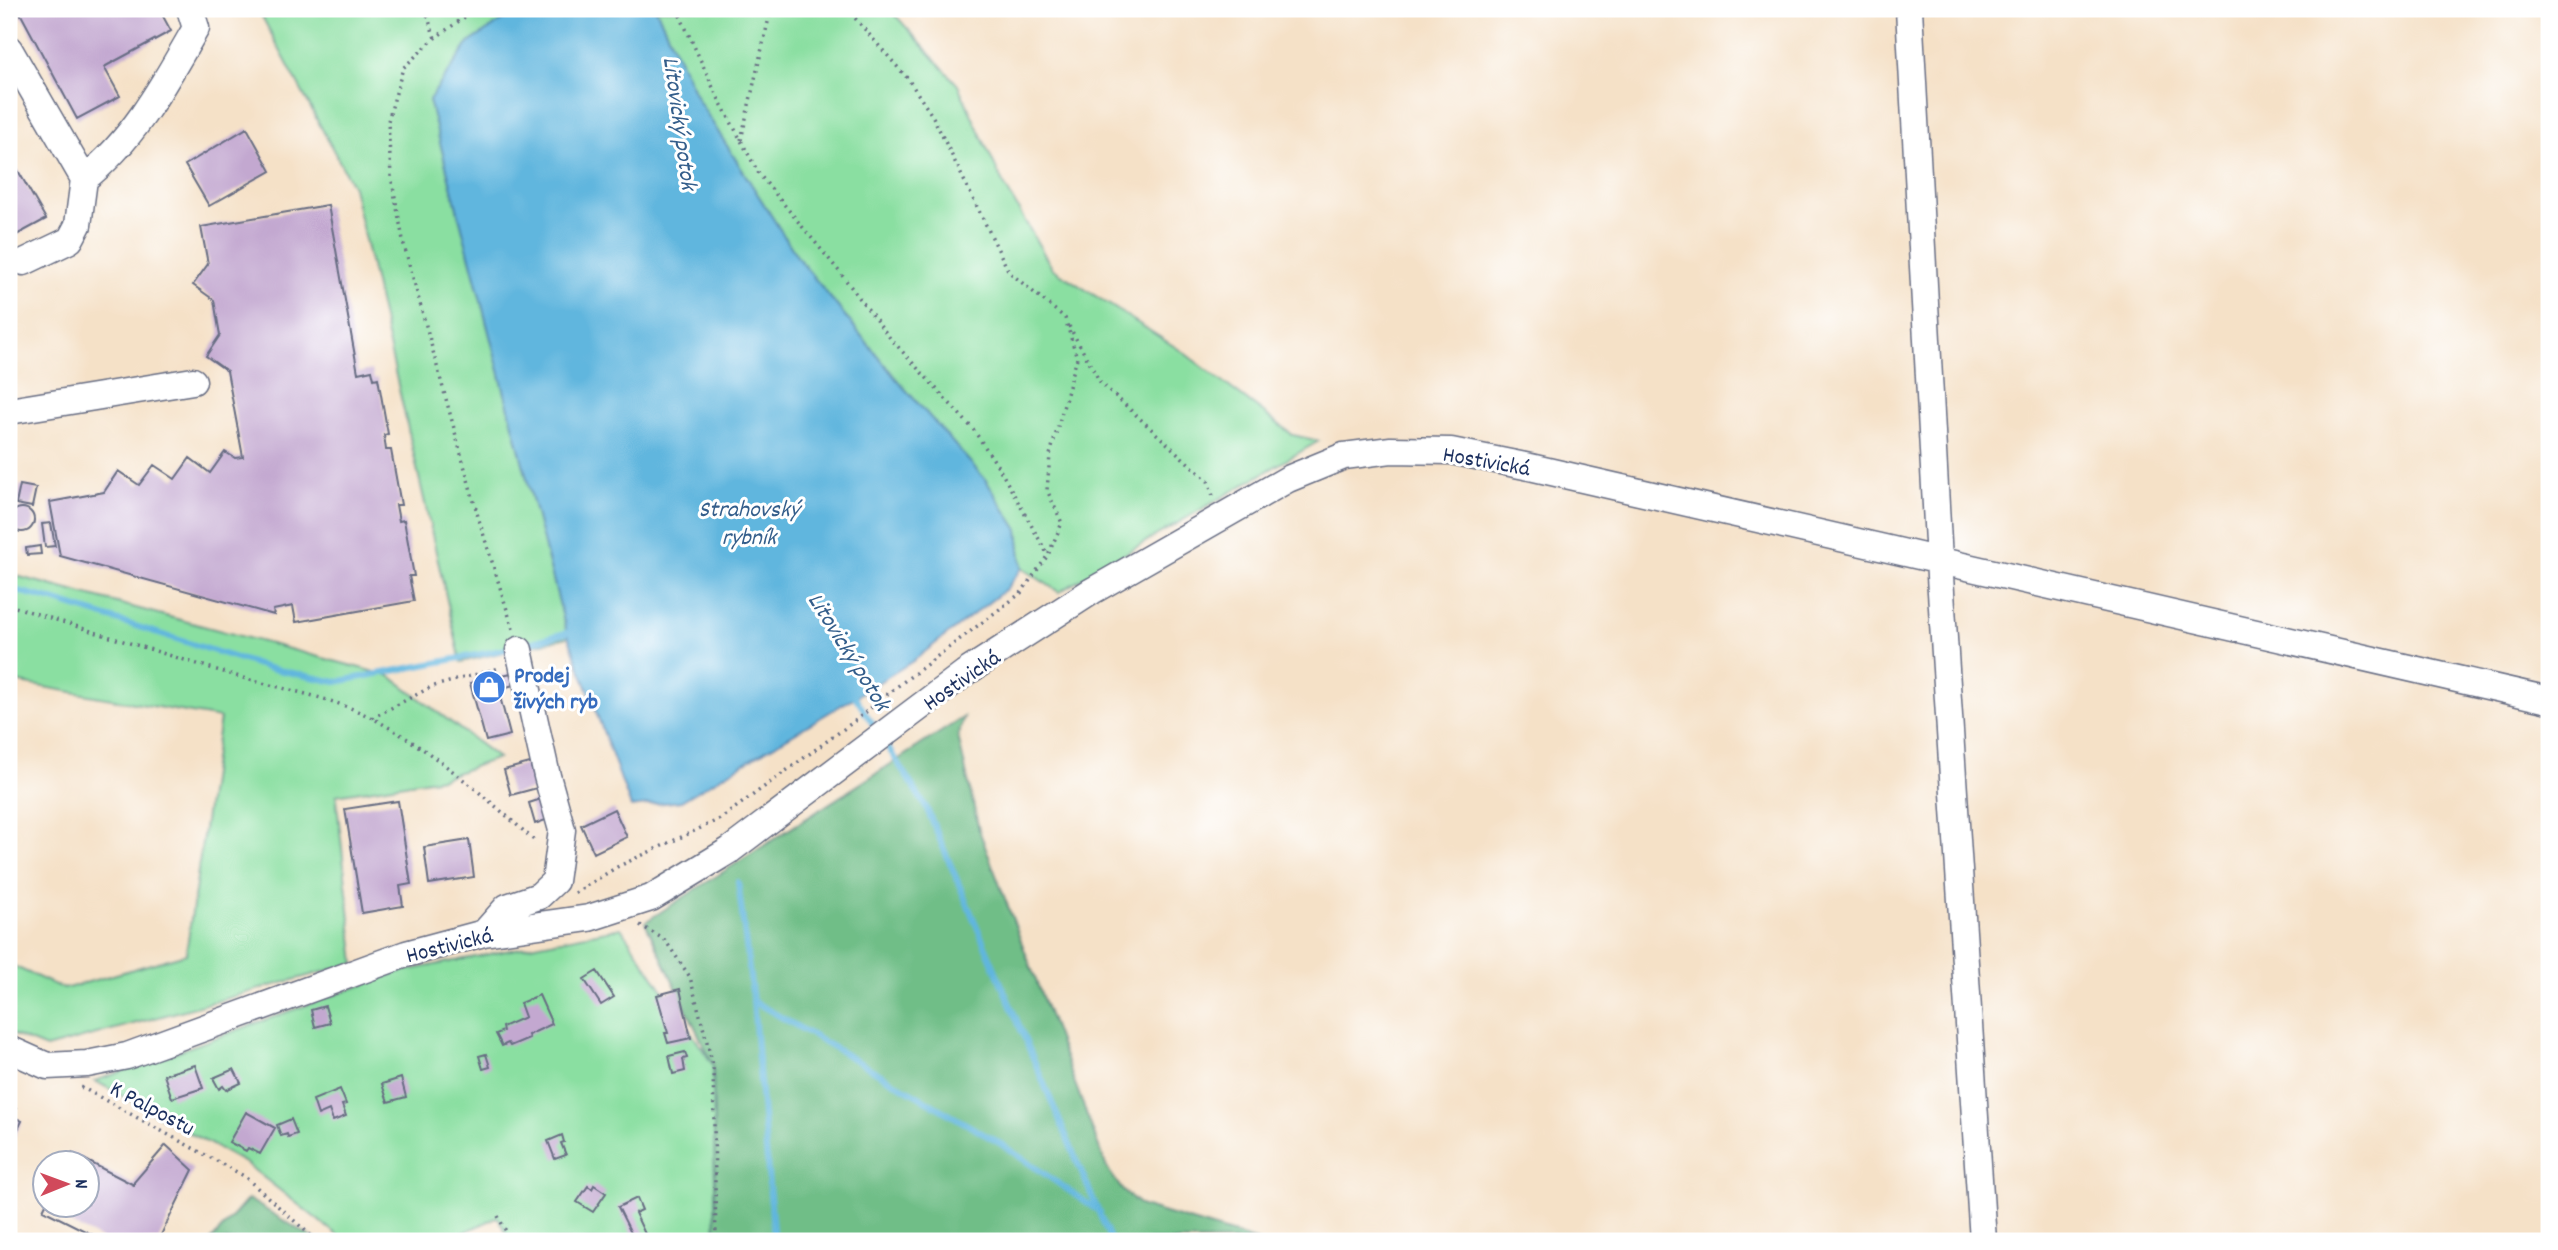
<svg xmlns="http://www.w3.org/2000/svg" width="2558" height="1250" font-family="Dekko,sans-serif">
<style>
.green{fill:#8adfa1;stroke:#528780;stroke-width:2}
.forest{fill:#6fbe87;stroke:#457672;stroke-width:2}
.water{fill:#61b6de;stroke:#3e729e;stroke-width:2}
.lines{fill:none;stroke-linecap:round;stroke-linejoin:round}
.stream{stroke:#61b6de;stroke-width:6}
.building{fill:#c3a8d0}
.minor-casing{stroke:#676d83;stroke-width:29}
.path{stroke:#676d83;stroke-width:3.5;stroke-dasharray:2 5;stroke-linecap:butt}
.minor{stroke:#fff;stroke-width:26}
.labels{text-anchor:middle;stroke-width:6;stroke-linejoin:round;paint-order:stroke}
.street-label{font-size:23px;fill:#1b2f5e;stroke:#fff}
.shop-label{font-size:23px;font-weight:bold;fill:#366cbe;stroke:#fff;text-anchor:start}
.water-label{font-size:24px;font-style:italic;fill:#345e8b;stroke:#fff}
</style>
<rect width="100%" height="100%" fill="#fff"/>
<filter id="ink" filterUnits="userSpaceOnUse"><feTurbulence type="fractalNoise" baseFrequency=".0143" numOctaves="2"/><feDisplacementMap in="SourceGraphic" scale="14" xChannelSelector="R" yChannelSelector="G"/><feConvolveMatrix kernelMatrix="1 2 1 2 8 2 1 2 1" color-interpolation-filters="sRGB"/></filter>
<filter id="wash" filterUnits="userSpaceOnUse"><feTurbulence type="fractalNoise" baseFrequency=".00686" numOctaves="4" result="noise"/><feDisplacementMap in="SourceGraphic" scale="28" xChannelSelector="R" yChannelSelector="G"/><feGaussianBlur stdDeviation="1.57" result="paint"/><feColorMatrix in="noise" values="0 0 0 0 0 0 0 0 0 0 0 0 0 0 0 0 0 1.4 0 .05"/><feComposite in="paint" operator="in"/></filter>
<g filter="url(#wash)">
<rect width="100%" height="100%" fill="#f5e1c7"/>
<path class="green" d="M258 9H519L469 43 429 100 568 637 461 662 353 187Z
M656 9H890L958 85 1002 181 1052 268 1183 352 1293 435 1319 441 1059 592 1022 568 1018 530 985 479 898 381 798 258 698 100Z
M9 574 390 676 498 758 442 778 336 795 355 963 46 1048 9 1033V964L64 989 186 954 220 718 9 681Z
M621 928 713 1065 716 1241H510L498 1217 444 1241H345L245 1163 95 1081 399 972Z"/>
<path class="forest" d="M964 717 958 736 979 830 1107 1168 1123 1191 1142 1206 1258 1241H716L713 1065 645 922Z
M248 1199 318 1241H211Z"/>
<path class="water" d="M519 9H656L698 100 798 258 898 381 985 479 1018 530 1022 568 1006 589 913 661 855 697 681 801 631 807 567 633 429 100 469 43Z"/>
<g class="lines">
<path class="stream" d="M9 589 50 599 268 668 336 682 512 648
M522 645 573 631
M851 690 877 731
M885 743 926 807 1111 1241
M738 882 753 1001 1001 1144 1100 1212
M753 1001 774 1241"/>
</g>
<g id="blocks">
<path class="building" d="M18 9H159L171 31 104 67 120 96 77 119Z
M247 128 271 171 209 206 185 165Z
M9 155 46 219 9 239Z
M328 205 358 373 372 370 374 379 378 378 388 434 384 435 386 450H391L401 505H396L399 521 404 520 414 576H409L414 601 296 622 293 606 273 610 274 615 60 556 50 502 104 492 118 471 139 485 154 465 175 479 190 458 210 473 225 452 235 458 243 457 227 371 206 356 220 335 214 300 193 285 208 264 201 227Z
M20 485 36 488 32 507 16 504Z
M10 520a12 12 0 1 1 24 0a12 12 0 1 1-24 0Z
M51 523 55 546 45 547 42 524Z
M40 546 41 554 27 555 26 548Z
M511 673 514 685 498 689 510 735 486 741 470 683Z
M530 763 537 788 511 795 504 770Z
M544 798 551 818 535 824 529 803Z
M398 801 411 884 400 886 403 906 362 913 345 809Z
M614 809 627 837 594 853 581 825Z
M469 840 474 877 429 884 424 847Z
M597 971 614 997 601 1005 584 979Z
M680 989 691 1038 668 1043 665 1033H668L657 995Z
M539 995 552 1024 528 1035 529 1038 510 1046 508 1043 502 1046 496 1034 503 1031 502 1027 525 1017 520 1003Z
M325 1006 330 1023 315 1027 311 1010Z
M685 1052 687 1058 683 1059 685 1071 673 1074 669 1056Z
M486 1054 490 1067 483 1069 479 1056Z
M195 1065 203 1088 172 1098 164 1075Z
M234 1069 241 1083 226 1090 223 1086 219 1089 213 1078Z
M401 1078 406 1097 388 1102 382 1084Z
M340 1089 346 1104 342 1105 346 1116 333 1121 329 1110 318 1115 313 1100Z
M9 1105 16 1109 12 1116 22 1121 9 1148Z
M246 1112 275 1128 260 1154 248 1148 246 1151 229 1142Z
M291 1119 297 1134 288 1137 287 1134 281 1136 277 1125Z
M562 1135 564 1142 561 1143 566 1155 555 1159 548 1141Z
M166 1145 193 1170 158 1241H105L43 1210 46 1204H88V1162H67L72 1153 134 1185V1182Z
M594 1185 606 1193 593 1212 577 1202 588 1186 592 1189Z
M637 1198 642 1210 635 1213 646 1236 635 1241 618 1207Z"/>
</g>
</g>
<g filter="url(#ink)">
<use href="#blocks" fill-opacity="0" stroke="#676d83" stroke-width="2"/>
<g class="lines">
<defs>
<path id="minor" d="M1909 9 1939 561 1983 1241
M9 49 84 179
M24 262 70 240 78 225 84 179C134 140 165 82 196 28L190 9
M9 411 193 381
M484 933 507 907 539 896 555 881 559 852 562 830 547 776 519 650
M9 1049 47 1066 87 1064 127 1056 406 954 484 933 589 918 651 898 730 850 965 673 1092 591 1288 479 1344 456 1391 450 1451 451 1530 467 2549 700"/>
</defs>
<use href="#minor" class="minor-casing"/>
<path class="path" d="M425 9 435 38
M476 9 435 38 403 68 388 121 391 176 404 245 479 520 513 629
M677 9 716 94 759 174 838 270 890 338 973 429 999 468 1048 555
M741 140 771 9
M1069 326 1100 382 1208 481 1213 496
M9 605C87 630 165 654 243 678 286 690 331 697 370 717 430 748 487 798 536 842
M372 718 431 687 499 668
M575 893 617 867 720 819 856 720 890 692 1021 593 1048 555 1062 523 1047 490 1050 455 1077 358 1065 318 1009 272 933 117 908 79 847 9
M640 925 665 940 690 977 713 1065 716 1241
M81 1087 244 1176 317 1241
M498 1216 511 1241"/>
<use href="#minor" class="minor"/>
</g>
</g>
<defs>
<symbol id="shop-disc" viewBox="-11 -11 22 22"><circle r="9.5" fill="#3f7fe0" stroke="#fff"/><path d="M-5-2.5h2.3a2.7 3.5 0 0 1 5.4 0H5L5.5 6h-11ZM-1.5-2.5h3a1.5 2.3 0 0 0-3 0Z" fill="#fff"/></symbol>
</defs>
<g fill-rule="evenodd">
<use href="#shop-disc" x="470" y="668" width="38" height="38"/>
</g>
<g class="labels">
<g class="street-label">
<text transform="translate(1487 460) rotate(10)" y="8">Hostivická</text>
<text transform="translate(961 679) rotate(-35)" y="8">Hostivická</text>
<text transform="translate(449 944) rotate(-14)" y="8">Hostivická</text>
<text transform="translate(153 1107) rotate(28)" y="8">K Palpostu</text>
</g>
<g class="shop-label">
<text x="514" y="682">Prodej<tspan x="514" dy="26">živých ryb</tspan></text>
</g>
<g class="water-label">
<text transform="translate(681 123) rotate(82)" y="8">Litovický potok</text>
<text x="749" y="516">Strahovský<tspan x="749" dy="28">rybník</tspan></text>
<text transform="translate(850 651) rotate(58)" y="8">Litovický potok</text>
</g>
</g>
<rect width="2558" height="1250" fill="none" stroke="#fff" stroke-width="35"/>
<g transform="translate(66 1184) rotate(89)"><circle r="33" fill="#ffffff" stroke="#a4acbf" stroke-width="2"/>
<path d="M0-5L12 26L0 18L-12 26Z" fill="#d1495b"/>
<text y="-10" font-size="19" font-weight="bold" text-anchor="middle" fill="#1b2f5e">N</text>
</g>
</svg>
